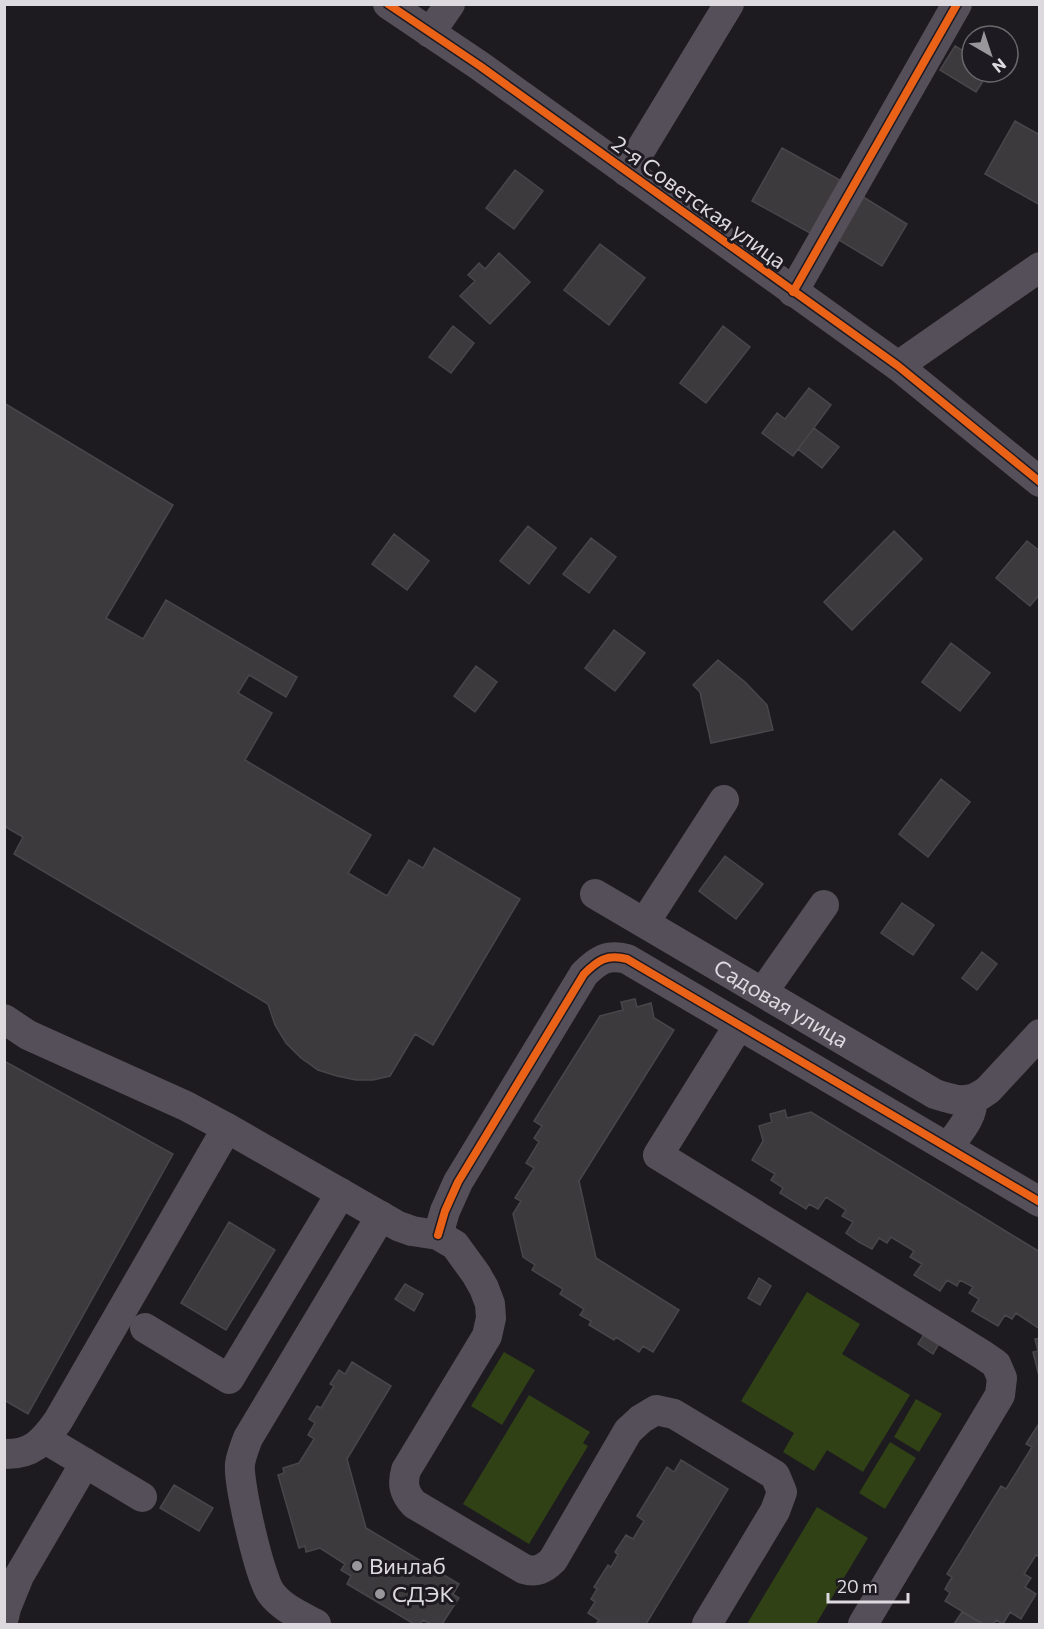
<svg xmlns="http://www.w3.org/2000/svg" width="1044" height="1629" font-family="Commissioner,sans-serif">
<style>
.green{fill:#304115}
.building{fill:#3d3a3e;stroke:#484649;stroke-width:1.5}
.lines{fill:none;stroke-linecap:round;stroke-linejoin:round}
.minor{stroke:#554f5a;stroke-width:30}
.cycleway-casing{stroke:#1e1a21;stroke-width:11}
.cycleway{stroke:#ea6118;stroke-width:8}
.poi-dot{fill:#9a979c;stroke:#1e1a21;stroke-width:2}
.labels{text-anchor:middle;stroke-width:6;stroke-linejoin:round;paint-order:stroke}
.street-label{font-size:22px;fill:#dddadf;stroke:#1e1a21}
.poi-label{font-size:22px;fill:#dddadf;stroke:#1e1a21;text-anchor:start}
</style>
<rect width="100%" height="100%" fill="#1e1b20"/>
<path class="green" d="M807 1292 860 1324 842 1354 910 1395 863 1472 827 1450 814 1471 783 1452 794 1433 741 1401Z
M504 1352 535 1370 502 1425 471 1406Z
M529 1395 590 1432 583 1443 588 1446 529 1544 463 1504Z
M916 1399 942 1414 919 1452 894 1437Z
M890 1442 916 1458 885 1509 859 1493Z
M817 1507 868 1538 816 1624H747Z"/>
<path class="building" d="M955 46 972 56V72H989L976 92 940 70Z
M1015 121 1040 135V205L985 174Z
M782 148 840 180 810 233 752 201Z
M515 170 543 191 514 229 486 208Z
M860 195 907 224 882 266 834 237Z
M600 244 645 278 609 325 564 290Z
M499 253 530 282 490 324 460 296 475 281 468 275 479 263 485 269Z
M453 326 474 343 451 373 429 357Z
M723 326 750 347 706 403 680 383Z
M809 388 831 405 793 456 762 433 777 413 785 419Z
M4 403 173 505 106 618 143 639 166 600 297 677 286 697 249 675 238 693 272 713 245 760 371 835 348 873 387 896 409 860 423 868 434 848 520 899 433 1045 415 1034 390 1076 373 1080H356L337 1076 318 1070 301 1058 286 1043 275 1025 268 1004 14 854 23 837 4 826Z
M814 428 839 447 822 468 798 449Z
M528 526 556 548 529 584 500 561Z
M894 531 922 559 852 630 824 602Z
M394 534 429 561 407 590 372 564Z
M591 538 616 557 589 593 563 574Z
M1027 541 1040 551V594L1030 606 996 578Z
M614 630 645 653 615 691 585 668Z
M951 643 990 673 960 711 922 682Z
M718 660 745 682 767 705 773 730 711 743 700 692 693 685Z
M476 666 497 682 475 712 454 696Z
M941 779 970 802 928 857 899 834Z
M725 856 763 884 736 919 699 891Z
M902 903 934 925 913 955 881 933Z
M982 952 997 964 977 990 962 978Z
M635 999 637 1007 651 1003 654 1018 674 1030 579 1181 596 1258 679 1310 653 1352 643 1346 639 1352 616 1337 614 1340 589 1325 591 1321 580 1315 584 1309 560 1294 563 1289 532 1270 535 1265 523 1257 513 1214 521 1201 515 1198 534 1168 526 1163 539 1142 534 1138 542 1126 534 1121 600 1016 623 1010 621 1002Z
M4 1061 173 1154 28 1414 4 1400Z
M785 1110 787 1118 811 1112 1040 1252V1329L1016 1313 1012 1319 1005 1315 998 1326 972 1311 979 1299 969 1293 973 1287 960 1280 957 1286 947 1280 940 1291 914 1275 922 1264 910 1257 914 1251 891 1237 887 1243 879 1238 872 1249 859 1242 846 1233 853 1222 842 1216 846 1210 826 1197 818 1209 809 1204 806 1209 780 1193 783 1188 771 1180 775 1174 752 1160 763 1141 759 1126 772 1122 770 1114Z
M229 1222 275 1250 226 1330 181 1303Z
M759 1278 771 1286 760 1305 748 1298Z
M405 1284 423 1294 414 1311 395 1299Z
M926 1331 941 1340 933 1354 918 1344Z
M1040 1338V1380L1033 1352 1038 1351 1035 1339Z
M352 1362 391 1386 347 1459 366 1528 459 1584 453 1594 459 1598 442 1624H431L423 1620 420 1624H414L347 1584 351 1576 341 1570 345 1564 320 1548 306 1552 305 1546 299 1548 278 1475 284 1473 283 1468 299 1463 314 1439 308 1435 315 1423 309 1419 317 1406 321 1408 334 1386 330 1384 339 1370 345 1374Z
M1040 1422V1557L1036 1555 1024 1574 1031 1578 1025 1587 1036 1594 1021 1619 1010 1612 1003 1624 996 1620 993 1624H983L945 1601 950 1593 945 1589 952 1577 947 1574 1001 1486 1006 1489 1032 1447 1026 1444Z
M681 1460 728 1489 646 1624H596L599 1620 588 1613 595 1602 591 1599 597 1589 594 1587 608 1565 611 1567 618 1555 615 1552 626 1535 633 1539 639 1529 644 1521 637 1516 667 1467 674 1472Z
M174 1485 213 1508 199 1531 160 1508Z
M962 1612 983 1624H954Z"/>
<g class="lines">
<g class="minor">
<path d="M388 4 480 66 898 366 1040 482"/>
<path d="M430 33 450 4"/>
<path d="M627 172 729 4"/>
<path d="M793 292 957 4"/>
<path d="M898 366 1040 267"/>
<path id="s1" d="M595 894 935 1094C956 1101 969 1105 988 1090L1040 1034"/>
<path d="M645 922 724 800"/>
<path d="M763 992 824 905"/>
<path d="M4 1019 28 1035 186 1106 227 1128 398 1226 412 1231 438 1235 455 1245 476 1274 484 1288 490 1304 491 1318 487 1336 406 1470C402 1484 404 1493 414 1504L524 1569C536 1573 544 1569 553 1560L628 1431 641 1419 656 1410 674 1414 775 1475 782 1492 775 1511 707 1624"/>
<path d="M739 1025 658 1155 983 1355 996 1364 1002 1378 1000 1395 863 1624"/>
<path d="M948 1148C957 1134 974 1117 972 1100"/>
<path d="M438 1235 445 1211 458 1182 584 974C598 960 607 954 627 959L1040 1202"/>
<path d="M145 1328 229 1379 341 1193"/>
<path d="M45 1439 142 1497"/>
<path d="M4 1454C32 1455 43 1442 58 1421L227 1128"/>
<path d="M4 1617 6 1608 19 1576 85 1463"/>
<path d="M316 1624C301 1616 282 1608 271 1593 260 1579 238 1483 240 1464 241 1456 245 1446 248 1438L381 1216"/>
</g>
<defs>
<path id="cycleway" d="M388 4 480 66 898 366 1040 482
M793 292 957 4
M438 1235 445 1211 458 1182 584 974C598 960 607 954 627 959L1040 1202"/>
</defs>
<use href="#cycleway" class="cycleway-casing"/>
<use href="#cycleway" class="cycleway"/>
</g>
<g class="poi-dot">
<circle cx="357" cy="1566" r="6"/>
<circle cx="380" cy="1594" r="6"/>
</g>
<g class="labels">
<g class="street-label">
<text transform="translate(699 202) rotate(36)" y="8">2-я Советская улица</text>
<text dy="8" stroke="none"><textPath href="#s1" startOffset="216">Садовая улица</textPath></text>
</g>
<g class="poi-label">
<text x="369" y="1574">Винлаб</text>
<text x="392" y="1602">СДЭК</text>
</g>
</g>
<rect width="1044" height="1629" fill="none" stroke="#dddadf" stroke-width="12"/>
<g transform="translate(990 54) rotate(141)"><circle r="28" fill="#1e1a21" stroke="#6a676d" stroke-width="1.5"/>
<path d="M0-4.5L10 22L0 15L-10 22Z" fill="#9a979c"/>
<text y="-9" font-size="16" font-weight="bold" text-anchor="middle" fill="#dddadf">N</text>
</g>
<path d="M828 1593v9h80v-9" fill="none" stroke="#dddadf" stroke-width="3"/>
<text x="837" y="1593" font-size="18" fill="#dddadf" stroke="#1e1a21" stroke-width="4.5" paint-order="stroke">20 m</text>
</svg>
